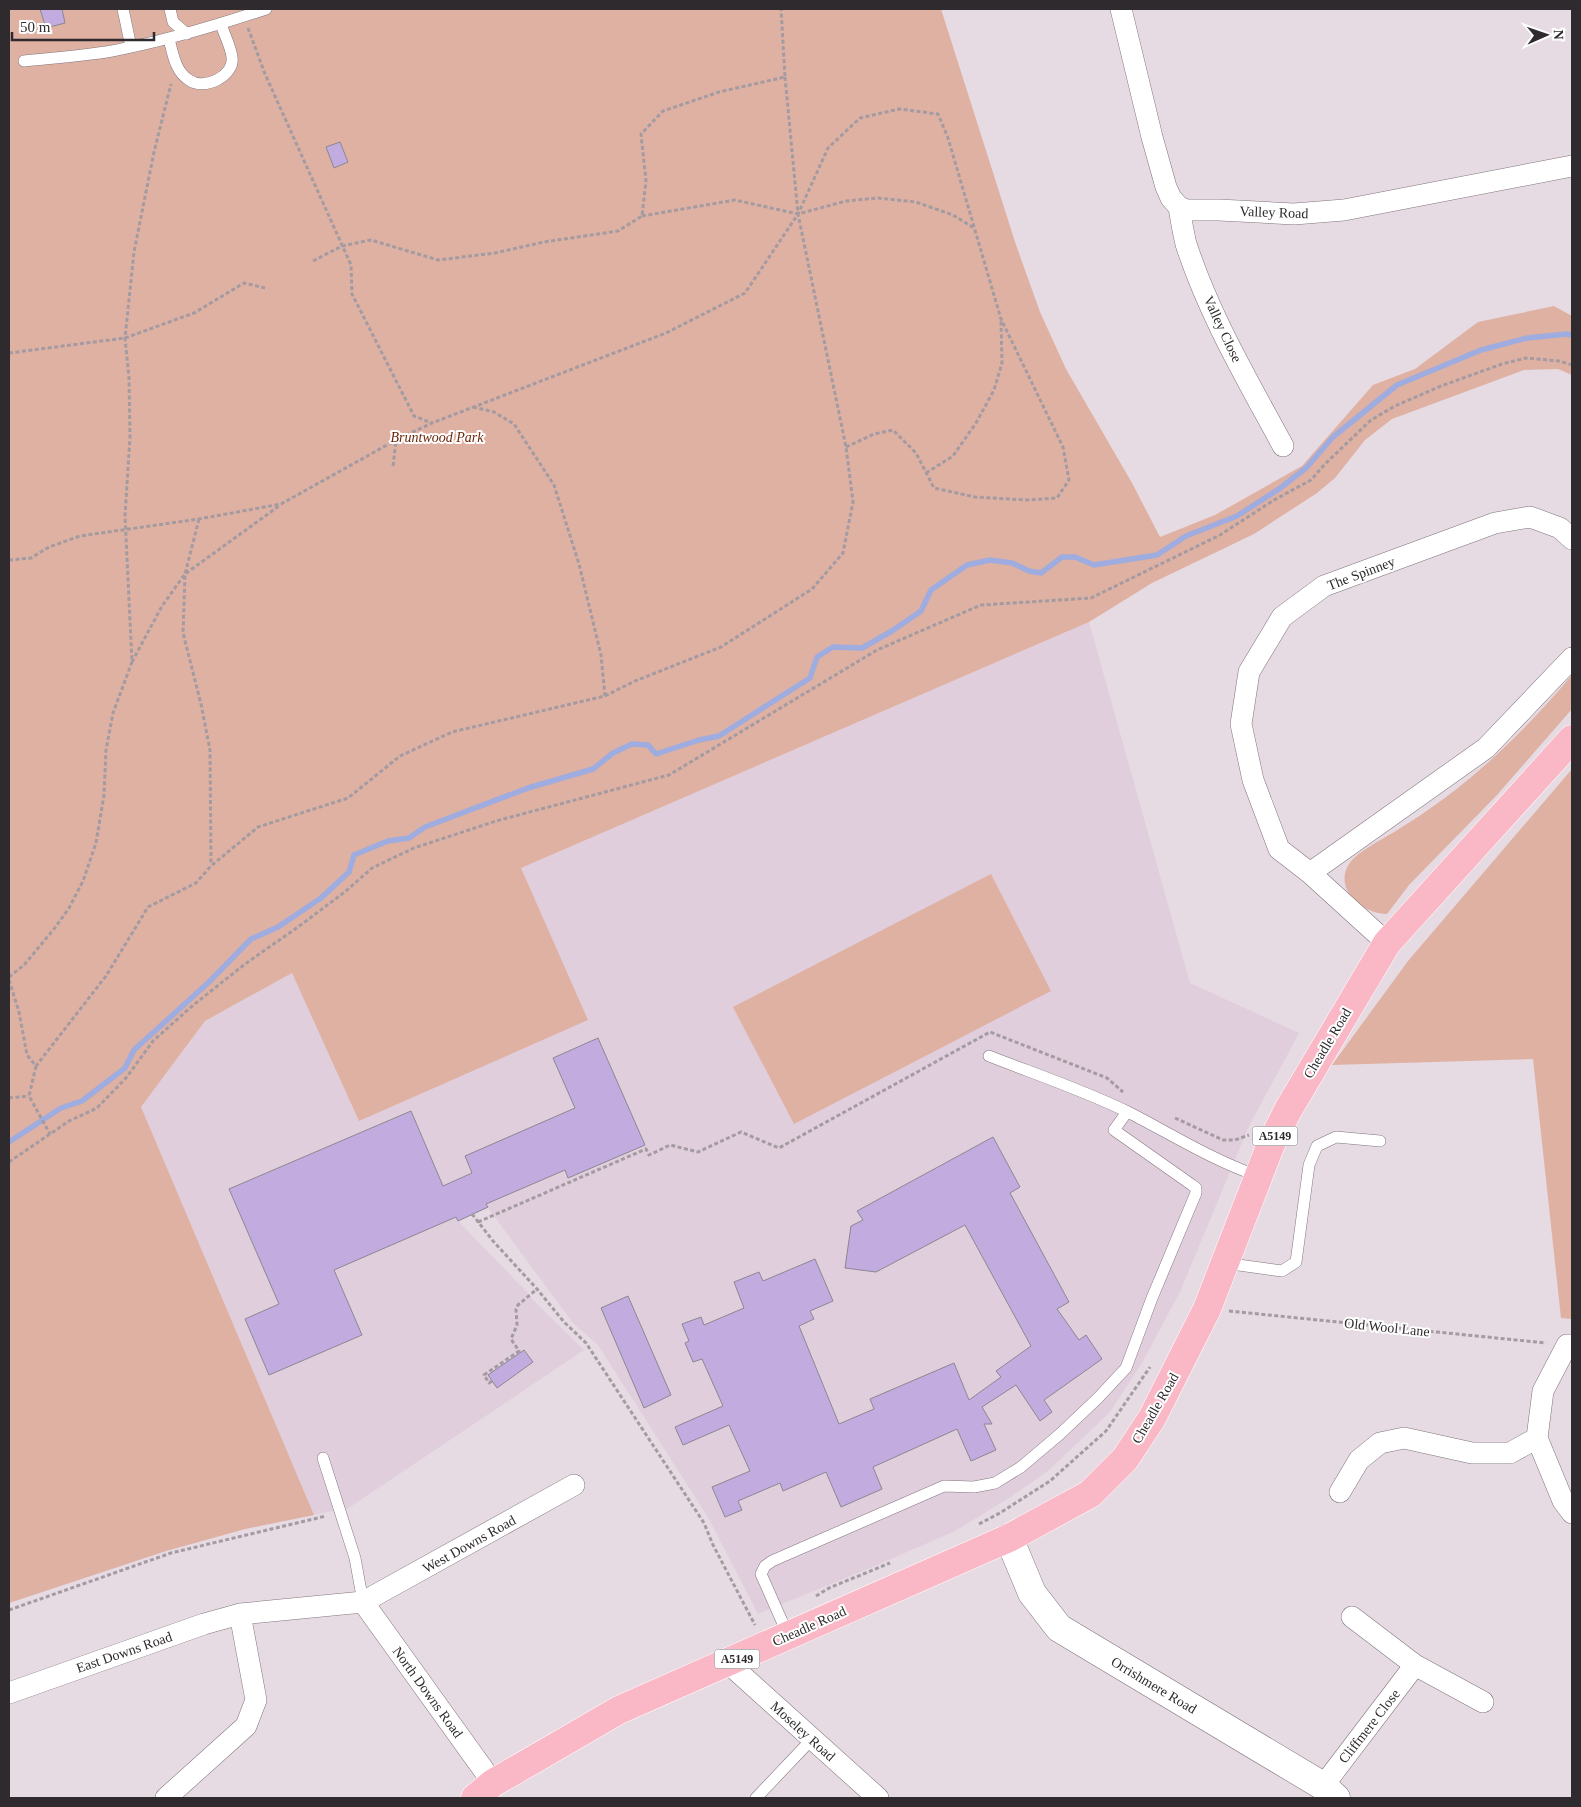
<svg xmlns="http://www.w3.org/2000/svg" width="1581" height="1807" font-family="'Times New Roman',serif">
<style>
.built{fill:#e1cedc}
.green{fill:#dfb1a2}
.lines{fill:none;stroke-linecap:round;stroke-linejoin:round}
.stream{stroke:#9eace0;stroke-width:5.5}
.building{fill:#c2abdf;stroke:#8b8792}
.lane-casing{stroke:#80757d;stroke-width:12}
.street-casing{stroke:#80757d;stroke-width:22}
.secondary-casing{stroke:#80757d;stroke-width:29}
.primary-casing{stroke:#fff;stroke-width:29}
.path{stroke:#a49ba2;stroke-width:3;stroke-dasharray:4 2.5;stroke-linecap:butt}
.lane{stroke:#fff;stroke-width:11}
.street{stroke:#fff;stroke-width:21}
.secondary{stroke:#fff;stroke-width:28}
.primary{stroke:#fab8c6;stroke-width:28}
.labels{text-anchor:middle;stroke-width:4;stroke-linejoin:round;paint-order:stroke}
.shield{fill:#fff;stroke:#6d6a6c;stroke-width:1}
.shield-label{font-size:12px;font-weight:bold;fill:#2e2a2d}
.street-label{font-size:14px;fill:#2e2a2d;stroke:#fff}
.park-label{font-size:14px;font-style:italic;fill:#6b250a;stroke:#fff}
</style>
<rect width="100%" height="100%" fill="#e6dae3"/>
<path class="built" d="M1089 622 1190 983 1299 1033 1249 1126 1180 1292 1142 1363 1110 1412 1048 1471 1009 1498 953 1532 877 1565 758 1614 709 1519 598 1345 573 1323 488 1208 458 1221 524 1289 536 1303 584 1350 341 1513 332 1511 245 1529 166 1551 9 1603V1196L141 1107 205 1021 292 973 304 999 533 898 520 868Z"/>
<path class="green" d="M9 9H941L1016 245 1040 312 1066 369 1132 483 1160 537 1215 515 1302 466 1373 385 1415 369 1478 322 1554 306 1572 316V375L1558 369 1524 370 1392 419 1365 440 1335 478 1317 493 1254 534 1152 583 1089 622 521 868 588 1020 359 1121 292 973 205 1021 141 1107 314 1515 245 1529 166 1551 9 1603Z
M1572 675V709L1497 795 1409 885 1387 914C1363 914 1333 889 1349 864 1357 851 1389 836 1402 827 1417 818 1432 807 1446 797 1493 762 1535 719 1572 675Z
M1572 769V1319L1561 1318 1533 1059 1332 1065 1408 961Z
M991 874 1051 991 794 1124 733 1007Z"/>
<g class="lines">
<path class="stream" d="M9 1142 61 1108 82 1101 125 1068 134 1050 209 982 251 939 278 927 321 898 349 872 354 855 388 841 409 838 425 827 528 788 593 769 613 753 632 744 648 745 656 754 699 740 719 736 810 678 817 657 833 647 862 648 892 631 921 611 931 590 967 565 990 560 1012 563 1029 571 1041 573 1062 557H1075L1094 565 1157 555 1186 536 1237 516 1279 489 1306 468 1333 437 1397 385 1481 350 1527 338 1567 334 1572 335"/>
</g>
<path class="building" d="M40 9H62L65 23 46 28Z
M340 142 348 162 334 168 326 147Z
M598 1038 645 1145 568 1178 565 1170 486 1204 488 1207 458 1221 456 1217 334 1270 362 1335 269 1375 245 1319 279 1304 229 1189 411 1111 443 1186 472 1173 465 1156 575 1108 553 1058Z
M993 1137 1020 1187 1010 1193 1069 1302 1057 1309 1079 1340 1086 1335 1102 1359 1044 1400 1052 1412 1040 1421 1016 1385 982 1407 992 1424H984L996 1450 971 1461 957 1429 873 1467 882 1489 841 1507 826 1472 783 1491 780 1483 738 1501 742 1510 725 1517 712 1487 750 1471 729 1425 683 1445 675 1427 723 1406 702 1359 693 1362 685 1343 689 1341 682 1324 701 1317 704 1325 744 1308 734 1282 759 1272 763 1281 815 1259 833 1301 810 1311 814 1319 799 1326 839 1424 874 1409 870 1399 954 1363 969 1400 1001 1377 996 1371 1031 1346 965 1225 876 1272 845 1268 851 1226 863 1220 857 1211Z
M628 1296 671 1395 644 1408 601 1308Z
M524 1350 533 1362 497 1388 488 1375Z"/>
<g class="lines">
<defs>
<path id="lane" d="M123 9 131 47
M170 9 173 22 187 34
M169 39C173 54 175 71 189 80 204 91 235 76 232 57 231 47 224 34 221 24
M24 61C53 58 83 56 112 51 165 41 215 26 266 9
M989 1056C1035 1074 1083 1090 1128 1112 1171 1134 1212 1160 1258 1176
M1224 1263 1282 1271 1296 1262 1309 1165 1317 1146 1336 1137 1380 1141
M323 1458 355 1558 363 1602
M788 1635 761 1574 765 1566 772 1561 944 1486 974 1487 995 1483 1021 1467 1060 1434 1098 1398 1126 1368 1152 1298 1196 1193V1188L1192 1185 1114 1130 1127 1112
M756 1798 812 1739"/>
<path id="street" d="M1121 9 1152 137 1166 187 1171 198 1179 207 1187 210H1219L1294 214 1344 210 1572 166
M1179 207C1181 219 1183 232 1186 244 1209 315 1248 381 1283 446
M1310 873 1486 748 1572 658
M1387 943 1310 873 1279 849 1253 780 1241 724 1249 672 1282 617 1324 586 1495 523 1530 517 1560 528 1572 539
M1572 1345H1567L1543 1391 1537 1438 1563 1501 1572 1513
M1340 1492 1359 1460 1380 1443 1404 1438 1472 1453H1510L1537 1438
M363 1602 493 1783
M1352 1617 1415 1665 1483 1702
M728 1663 878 1798
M9 1693 204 1624 240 1614 363 1602 574 1485
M1323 1786 1415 1665
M166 1798 246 1726 256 1700 240 1614"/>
<path id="secondary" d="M1009 1538 1032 1593 1059 1628 1323 1786 1336 1798"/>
<path id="primary" d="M475 1798 493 1783 619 1710 1009 1538 1090 1494 1125 1459 1152 1418 1207 1309 1271 1144 1288 1110 1387 943 1572 739"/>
</defs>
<use href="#lane" class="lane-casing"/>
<use href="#street" class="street-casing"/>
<use href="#secondary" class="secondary-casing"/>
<use href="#primary" class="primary-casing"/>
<path class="path" d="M248 28 265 74 351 265 352 294 414 416 432 423
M642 216 735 200 798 214 846 201 878 198 916 202 953 215 974 228
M313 261 342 246 371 240 438 260 495 253 544 242 618 231 642 216 646 181 641 134 663 111 719 92 785 77 781 9
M9 353 125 338 194 313 244 283 265 288
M393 466 396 441
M926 473 953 456 976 423 994 390 1002 363 1001 321
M199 519 185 574 183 633 201 704 210 750 211 865
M9 560 31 558 49 547 80 536 199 519 281 504 396 440 432 423 666 333 745 293 798 214 828 148 860 118 899 109 938 114 948 138 1001 319 1063 447 1069 480 1057 498 1026 500 975 497 934 488 916 453 893 430 874 434 846 447
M132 662 162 606 185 574 279 506
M605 696 635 681 721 647 812 589 843 553 853 502 846 447 798 214 785 77
M9 977 24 965 54 929 69 908 83 881 96 843 104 795 106 750 113 713 132 662 125 516 130 437 129 378 125 338 134 252 154 152 171 84
M9 980 19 1012 27 1055 36 1066 106 976 148 907 196 883 211 866 258 827 348 798 400 756 452 732 605 696 601 655 579 564 554 485 514 424 494 412 473 407
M36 1066 29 1096 50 1134
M9 1098 29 1096
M1175 1118 1223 1140H1235L1249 1135
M9 1162 69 1121 97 1108 126 1078 153 1041 191 1007 245 964 298 927 346 891 372 868 414 848 496 821 669 775 877 650 981 605 1091 598 1220 535 1274 500 1311 480 1324 465 1371 420 1395 406 1441 386 1502 364 1526 358 1559 361 1572 365
M472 1214 493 1241 537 1289 564 1322 586 1343 704 1523 713 1545 755 1625
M478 1222 646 1149 649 1155 670 1145 698 1152 741 1132 779 1148 990 1032 1107 1078 1123 1092
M1229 1311 1546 1343
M492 1381 489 1383 484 1375 519 1351 511 1339 517 1325 516 1309 518 1305 537 1289
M979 1524 1000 1513 1050 1481 1106 1431 1150 1367
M816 1596 829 1588 890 1563
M9 1610 171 1553 326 1516"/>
<use href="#lane" class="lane"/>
<use href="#street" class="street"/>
<use href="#secondary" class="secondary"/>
<use href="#primary" class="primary"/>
</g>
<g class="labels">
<g class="shield">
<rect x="1252.5" y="1126.5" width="45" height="19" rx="4"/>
<rect x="714.5" y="1649.5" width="45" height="19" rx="4"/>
</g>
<g class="shield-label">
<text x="1275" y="1140">A5149</text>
<text x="737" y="1663">A5149</text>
</g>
<g class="street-label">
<text transform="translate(1274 212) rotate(2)" y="5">Valley Road</text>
<text transform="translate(1223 329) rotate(65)" y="5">Valley Close</text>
<text transform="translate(1361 573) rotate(-21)" y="5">The Spinney</text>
<text transform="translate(1327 1043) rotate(-59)" y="5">Cheadle Road</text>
<text transform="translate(1387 1327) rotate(6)" y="5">Old Wool Lane</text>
<text transform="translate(1155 1408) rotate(-60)" y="5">Cheadle Road</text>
<text transform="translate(469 1544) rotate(-29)" y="5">West Downs Road</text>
<text transform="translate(809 1626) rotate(-24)" y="5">Cheadle Road</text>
<text transform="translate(124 1652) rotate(-19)" y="5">East Downs Road</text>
<text transform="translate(1154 1685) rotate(31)" y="5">Orrishmere Road</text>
<text transform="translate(428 1692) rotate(54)" y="5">North Downs Road</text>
<text transform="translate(1369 1726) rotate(-52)" y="5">Cliffmere Close</text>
<text transform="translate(803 1731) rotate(42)" y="5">Moseley Road</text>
</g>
<g class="park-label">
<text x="437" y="442">Bruntwood Park</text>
</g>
</g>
<rect width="1581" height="1807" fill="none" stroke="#2e2a2d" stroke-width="20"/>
<g transform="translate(1546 35) rotate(88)" stroke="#ffffff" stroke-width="4" paint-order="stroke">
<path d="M0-4L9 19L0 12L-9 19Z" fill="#2e2a2d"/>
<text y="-8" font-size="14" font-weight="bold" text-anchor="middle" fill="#2e2a2d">N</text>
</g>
<path d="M12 32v8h142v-8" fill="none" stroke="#2e2a2d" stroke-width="2.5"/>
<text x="20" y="32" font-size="15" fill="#2e2a2d" stroke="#ffffff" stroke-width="4" paint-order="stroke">50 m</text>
</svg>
